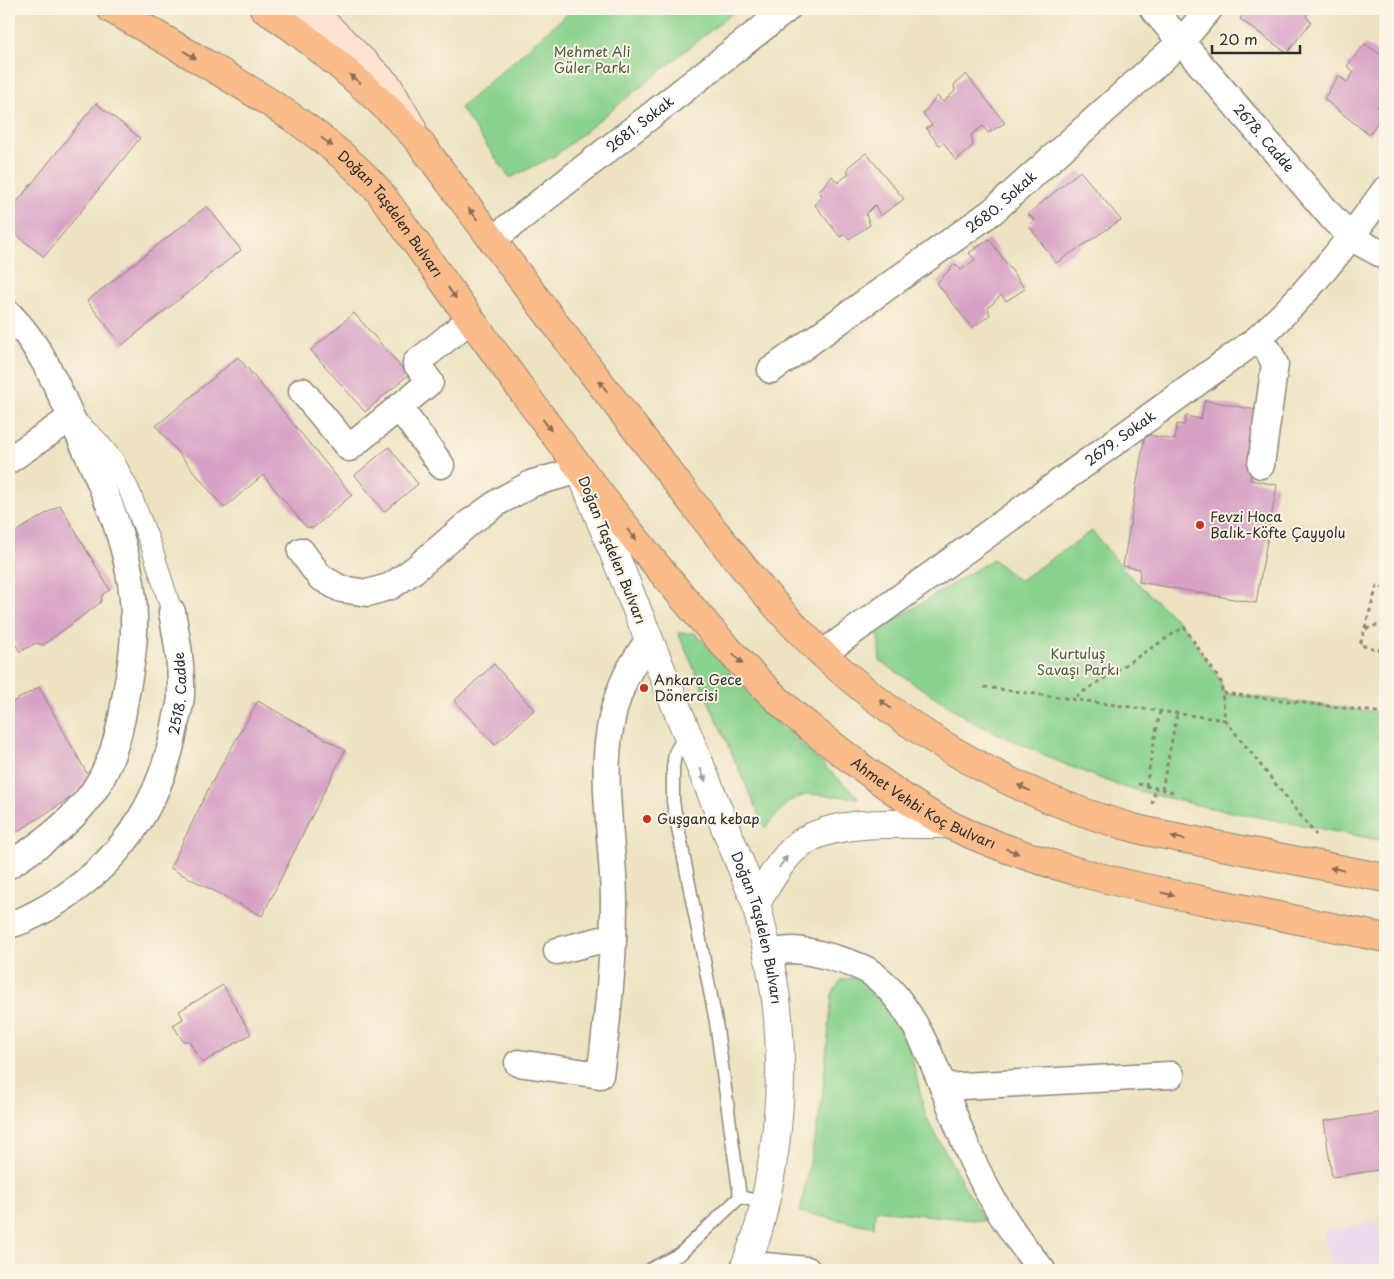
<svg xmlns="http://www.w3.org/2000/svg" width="1394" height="1279" font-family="'Playpen Sans',sans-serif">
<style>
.built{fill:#e7d2ef}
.green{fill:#8ad38e;stroke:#5a7f5c}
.building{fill:#d7a1c5}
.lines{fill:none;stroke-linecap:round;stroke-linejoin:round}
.service-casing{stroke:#8c8777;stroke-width:15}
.pedestrian-casing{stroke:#8c8777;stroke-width:22}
.minor-casing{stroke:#8c8777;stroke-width:29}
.tertiary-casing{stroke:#8c8777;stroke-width:30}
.secondary-casing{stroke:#8c8777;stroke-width:30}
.primary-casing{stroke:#8c8777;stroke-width:30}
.path{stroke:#8c8777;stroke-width:3;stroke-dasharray:4 4;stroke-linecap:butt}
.service{stroke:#fff;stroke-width:12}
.pedestrian{stroke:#fff;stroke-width:20}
.minor{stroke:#fff;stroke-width:26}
.tertiary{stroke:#fff;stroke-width:28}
.secondary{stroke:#fde4d0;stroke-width:28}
.primary{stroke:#f9bc8a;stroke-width:28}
.oneway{fill:#886c56}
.oneway2{fill:#a0a0a0}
.poi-dot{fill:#c8321e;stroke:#fcf5e5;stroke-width:2}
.labels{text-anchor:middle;stroke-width:4;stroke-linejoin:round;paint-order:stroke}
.park-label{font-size:14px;fill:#485d49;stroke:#fcf5e5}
.street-label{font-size:14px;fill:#2b2b2b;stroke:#fcf5e5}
.poi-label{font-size:14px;fill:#2b2b2b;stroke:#fcf5e5;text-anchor:start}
</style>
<rect width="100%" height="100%" fill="#fcf5e5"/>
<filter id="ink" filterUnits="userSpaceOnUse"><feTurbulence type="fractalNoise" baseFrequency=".02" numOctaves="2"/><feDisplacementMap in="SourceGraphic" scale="10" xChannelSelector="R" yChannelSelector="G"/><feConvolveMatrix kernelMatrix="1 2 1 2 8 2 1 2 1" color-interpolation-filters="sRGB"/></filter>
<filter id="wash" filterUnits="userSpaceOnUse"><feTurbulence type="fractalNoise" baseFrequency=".0096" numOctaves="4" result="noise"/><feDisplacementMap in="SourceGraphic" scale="20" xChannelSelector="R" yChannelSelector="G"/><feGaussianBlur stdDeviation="1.12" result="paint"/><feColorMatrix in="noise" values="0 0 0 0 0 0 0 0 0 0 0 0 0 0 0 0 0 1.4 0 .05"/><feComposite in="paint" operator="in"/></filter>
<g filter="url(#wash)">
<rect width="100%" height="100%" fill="#ede3c3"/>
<path class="built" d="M1378 1222 1384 1259 1377 1267V1270H1330L1324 1231Z"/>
<path class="green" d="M573 9H737L556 155 510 178 460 108Z
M1092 531 1128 574 1184 627 1221 682 1223 693 1385 713V841L1206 807 1122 787 1064 764 971 721 880 661 878 630 993 559 1019 581Z
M678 633H695L763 709 859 798 808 794 789 801 765 828Z
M857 977 871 985 889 1011 910 1050 926 1117 984 1221 875 1210 874 1227 800 1212 822 1101 832 994 841 980Z"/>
<g id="blocks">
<path class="building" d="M1247 9H1311L1306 16 1311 22 1287 53 1240 19Z
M1365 44 1385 57V96L1377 107 1384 112 1369 135 1324 99 1338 76 1347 82 1354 72 1347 66Z
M966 74 1005 123 988 133 983 126 971 135 973 145 956 161 944 143 939 145 926 128 932 125 923 114 937 96 943 102 955 91 954 85Z
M96 103 140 138 44 257 9 229V212Z
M866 153 904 199 880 216 875 205 866 214 870 225 849 239 845 234 840 237 815 205 822 196 819 191 832 176 838 183 848 174V167Z
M1080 171 1121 220 1056 263 1029 226 1035 220 1028 214Z
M207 206 241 250 122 345 87 301Z
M989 239 1025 289 1006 301 1001 295 988 308 990 315 972 328 937 283 955 264 961 270 975 260 969 253Z
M354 313 408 375 365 412 311 350Z
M238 357 352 495 313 528 306 527 263 475 224 508 156 426Z
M1205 400 1261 411 1250 480 1277 485 1256 603 1139 582 1140 569 1123 566 1145 434 1175 440 1177 424 1184 425 1186 416 1201 419Z
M389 447 418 484 384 512 355 475Z
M60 505 110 590 103 594 100 603 43 645 36 643 20 652 9 633V536Z
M494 664 534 710 495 745 454 701Z
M39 687 89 777 73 796 17 832 9 833V704Z
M258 701 345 750 262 916 170 868 211 784Z
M223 985 251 1034 202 1063 189 1041H183L173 1025 183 1019 179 1011Z
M1385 1112V1169L1332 1177 1324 1121Z"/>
</g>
</g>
<g filter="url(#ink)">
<use href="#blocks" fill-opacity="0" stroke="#8c8777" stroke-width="1"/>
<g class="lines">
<defs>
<path id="service" d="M686 733 675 753 673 768V802L716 1022 740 1197 765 1203
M649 1270 680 1254 740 1197"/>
<path id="pedestrian" d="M73 419 94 437 114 461 129 490 152 548 172 612"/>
<g id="minor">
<path id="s1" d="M1153 9 1335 221 1361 243 1385 256"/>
<path id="s2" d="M492 240 787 9"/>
<path d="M9 314C42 346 61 395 80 437 106 493 133 554 134 617 135 644 130 672 125 699 120 734 110 772 87 800 66 827 37 847 9 865"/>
<path d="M1256 340 1268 350 1275 364 1261 465"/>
<path id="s3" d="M771 370 993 211 1181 42 1209 9"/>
<path d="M302 391 349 448 430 382 416 363 471 319"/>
<path d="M399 407 441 465"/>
<path d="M9 460 71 418"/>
<path d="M301 551 320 577 341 589 368 593 391 586 414 570 469 523 500 501 533 483 580 470"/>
<path id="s4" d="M822 654 1256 340C1306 296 1347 244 1385 190"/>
<path id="s5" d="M9 925C28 920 46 909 63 898 127 855 163 797 176 721 178 712 181 703 181 695 182 666 177 639 172 612"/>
<path d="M557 951 613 937"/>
<path d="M768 955C788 946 807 951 827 956 840 960 858 964 870 972 926 1011 946 1106 975 1166 994 1206 1014 1237 1042 1270"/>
<path d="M518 1063 600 1075C608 1017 614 959 614 900 613 825 592 751 625 679 631 665 641 652 649 639"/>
<path d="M943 1087 1171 1075"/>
<path d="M746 1264 807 1270"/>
</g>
<g id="tertiary">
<path id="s6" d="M583 477 756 903C765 941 775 979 778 1019 784 1089 776 1163 758 1231 754 1244 748 1257 744 1270"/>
<path d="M756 903C768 884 779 862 796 847 829 817 905 825 948 824"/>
</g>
<path id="secondary" d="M310 9 388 86 412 128"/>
<g id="primary">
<path id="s7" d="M111 9C144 27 177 47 210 66 272 103 329 137 378 190 462 306 543 424 632 535 682 597 732 659 791 712 811 729 832 745 853 761 884 784 917 809 952 826 1035 865 1122 884 1211 902 1269 914 1327 926 1385 938"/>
<path d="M264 9C291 25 316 46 340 66 368 90 394 113 418 140 494 242 570 345 648 445 693 503 737 563 787 618 880 719 1012 797 1145 831L1385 878"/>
</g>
</defs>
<use href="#service" class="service-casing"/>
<use href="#pedestrian" class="pedestrian-casing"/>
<use href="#minor" class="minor-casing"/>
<use href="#tertiary" class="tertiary-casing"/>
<use href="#secondary" class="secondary-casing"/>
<use href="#primary" class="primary-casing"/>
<path class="path" d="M1385 588 1377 586 1360 645 1385 651
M1366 629 1385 622
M984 687 1225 720 1221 682 1184 627 1072 699
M1223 693 1385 713
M1225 720 1316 835
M1138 784 1173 792
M1146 786 1160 711
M1162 790 1177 714
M1152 804 1156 788"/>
<use href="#service" class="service"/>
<use href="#pedestrian" class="pedestrian"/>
<use href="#minor" class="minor"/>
<use href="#tertiary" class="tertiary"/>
<use href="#secondary" class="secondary"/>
<use href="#primary" class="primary"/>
</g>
<defs><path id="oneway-solid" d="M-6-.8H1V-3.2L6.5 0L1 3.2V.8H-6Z" transform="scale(1.25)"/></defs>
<g class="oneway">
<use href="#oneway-solid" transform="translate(190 55) rotate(31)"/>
<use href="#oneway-solid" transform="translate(355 79) rotate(-140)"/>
<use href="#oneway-solid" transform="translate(327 142) rotate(37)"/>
<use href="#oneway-solid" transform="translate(473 214) rotate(-127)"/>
<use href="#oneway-solid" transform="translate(452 293) rotate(54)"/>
<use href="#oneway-solid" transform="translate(603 386) rotate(-127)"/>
<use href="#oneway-solid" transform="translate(547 425) rotate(54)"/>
<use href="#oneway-solid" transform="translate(632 535) rotate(51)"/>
<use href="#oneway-solid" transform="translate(738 659) rotate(47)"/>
<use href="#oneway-solid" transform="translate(885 704) rotate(-143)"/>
<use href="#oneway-solid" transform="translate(1024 788) rotate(-155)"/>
<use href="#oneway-solid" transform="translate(1178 838) rotate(-169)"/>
<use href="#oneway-solid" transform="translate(1012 851) rotate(21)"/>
<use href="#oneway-solid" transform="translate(1337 869) rotate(-169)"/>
<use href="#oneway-solid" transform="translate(1168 894) rotate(12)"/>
</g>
<g class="oneway2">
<use href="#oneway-solid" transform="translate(703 775) rotate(68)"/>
<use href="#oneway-solid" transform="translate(783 862) rotate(-53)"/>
</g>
</g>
<g class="poi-dot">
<circle cx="1200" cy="525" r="5"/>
<circle cx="644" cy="688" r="5"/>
<circle cx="647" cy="819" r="5"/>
</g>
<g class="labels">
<g class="park-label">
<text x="592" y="57">Mehmet Ali<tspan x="592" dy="16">Güler Parkı</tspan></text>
<text x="1078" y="659">Kurtuluş<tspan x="1078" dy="16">Savaşı Parkı</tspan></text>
</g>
<g class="street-label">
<text dy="5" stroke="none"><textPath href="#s2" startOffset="188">2681. Sokak</textPath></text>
<text dy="5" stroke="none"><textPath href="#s1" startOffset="170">2678. Cadde</textPath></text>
<text dy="5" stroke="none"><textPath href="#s3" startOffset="285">2680. Sokak</textPath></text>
<text dy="5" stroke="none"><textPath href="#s7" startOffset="350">Doğan Taşdelen Bulvarı</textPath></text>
<text dy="5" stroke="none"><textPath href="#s4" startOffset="368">2679. Sokak</textPath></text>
<text transform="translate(612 550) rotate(68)" y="5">Doğan Taşdelen Bulvarı</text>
<text dy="5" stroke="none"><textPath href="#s5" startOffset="305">2518. Cadde</textPath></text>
<text dy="5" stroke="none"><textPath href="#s7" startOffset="1152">Ahmet Vehbi Koç Bulvarı</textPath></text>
<text dy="5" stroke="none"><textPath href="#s6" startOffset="484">Doğan Taşdelen Bulvarı</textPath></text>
</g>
<g class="poi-label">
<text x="1210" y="522">Fevzi Hoca<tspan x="1210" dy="16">Balık-Köfte Çayyolu</tspan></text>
<text x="654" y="685">Ankara Gece<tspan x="654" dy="16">Dönercisi</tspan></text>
<text x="657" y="824">Guşgana kebap</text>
</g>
</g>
<rect width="1394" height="1279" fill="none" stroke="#fcf5e5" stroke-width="30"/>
<path d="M1212 45v8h88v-8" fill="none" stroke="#2b2b2b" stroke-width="2.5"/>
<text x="1219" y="45" font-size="15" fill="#2b2b2b" stroke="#fcf5e5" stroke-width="4" paint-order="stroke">20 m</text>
</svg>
